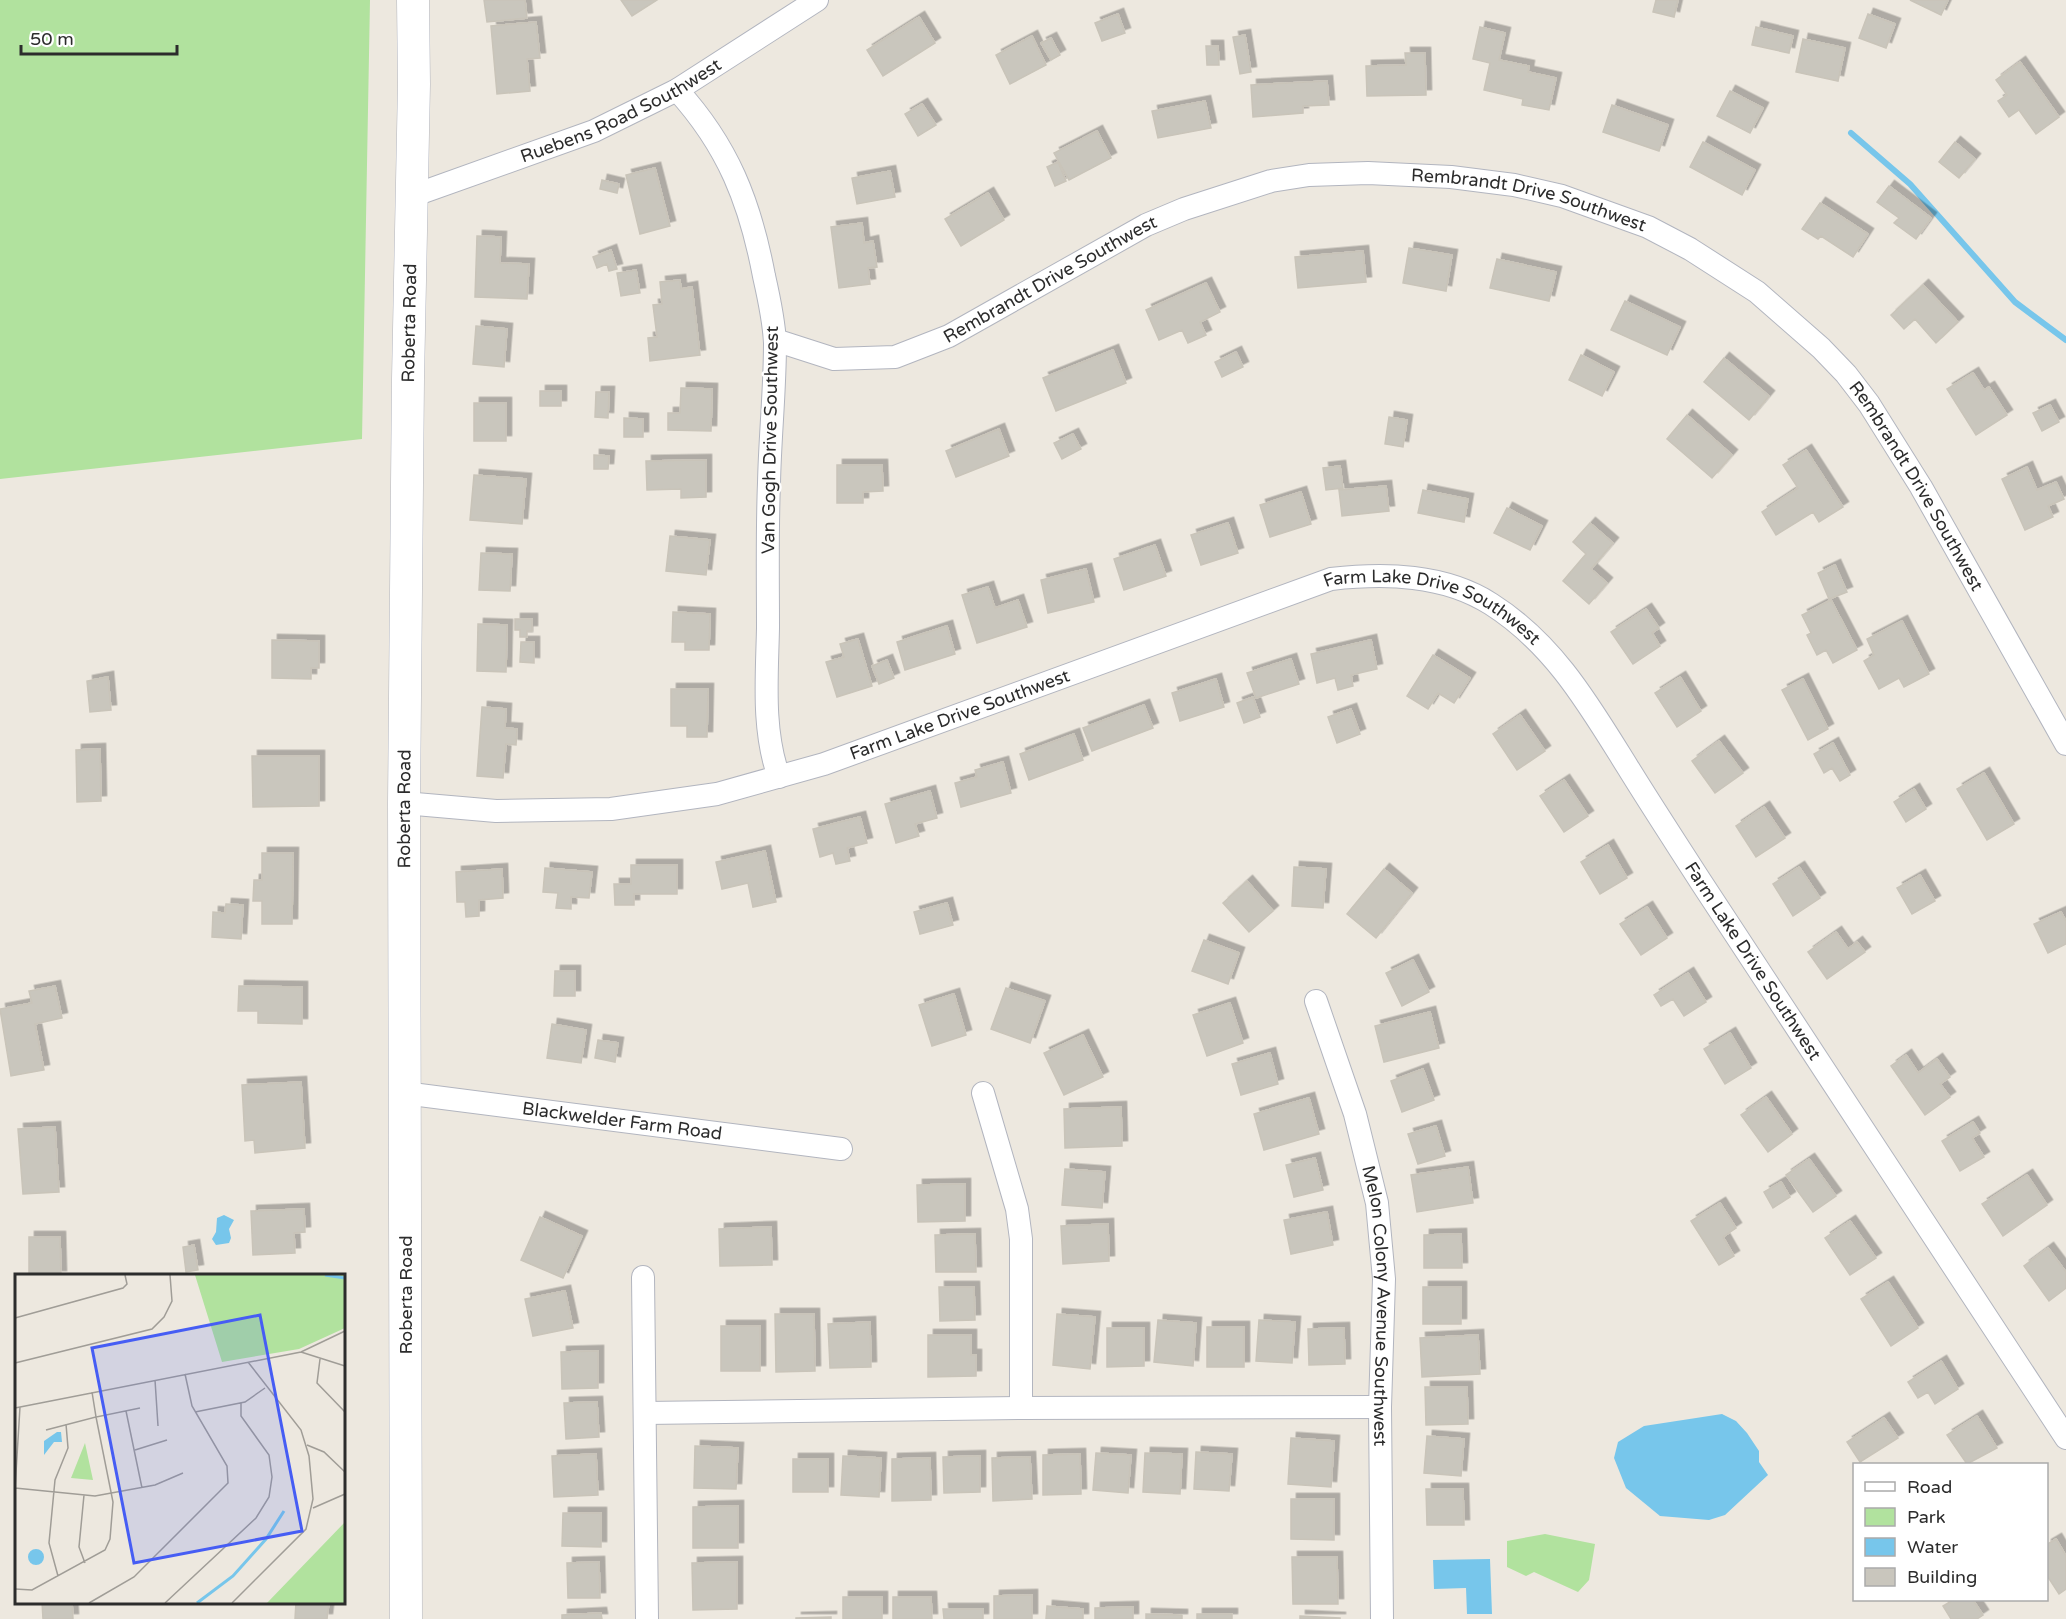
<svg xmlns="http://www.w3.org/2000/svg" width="2066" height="1619" font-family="'Varela Round',sans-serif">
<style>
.green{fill:#b1e29e}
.water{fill:#77c6eb}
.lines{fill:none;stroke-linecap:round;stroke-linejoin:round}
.stream{stroke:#77c6eb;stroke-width:6}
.building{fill:#c9c6bd;stroke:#c9c4b9;stroke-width:1.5;filter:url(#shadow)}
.street-casing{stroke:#b2b5bf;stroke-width:24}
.secondary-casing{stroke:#b2b5bf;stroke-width:33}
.street{stroke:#fff;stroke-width:22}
.secondary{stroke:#fff;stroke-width:32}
.labels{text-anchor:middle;stroke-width:4.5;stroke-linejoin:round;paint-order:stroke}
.street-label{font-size:18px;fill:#2c2c2c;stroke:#fff}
.inset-river{fill:none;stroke:#77c6eb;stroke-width:3}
.inset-road{fill:none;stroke:#a09d97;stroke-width:1.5}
.view{fill:#465df4;fill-opacity:0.15;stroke:#465df4;stroke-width:3}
.inset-edge{fill:none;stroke:#2c2c2c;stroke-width:3}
</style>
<defs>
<filter id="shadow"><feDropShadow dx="5.5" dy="-5.5" stdDeviation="0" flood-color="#0004"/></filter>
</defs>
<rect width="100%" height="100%" fill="#ede8df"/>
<path class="green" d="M0 0H370L362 439 0 479Z
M1545 1534 1595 1544 1589 1580 1578 1592 1534 1572 1526 1576 1507 1567V1541Z"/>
<path class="water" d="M224 1215 234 1220 229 1229 231 1238 229 1243 216 1245 212 1239 216 1232 217 1218Z
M1722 1414 1736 1421 1747 1433 1759 1451V1462L1768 1475 1725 1515 1709 1520 1660 1516 1626 1488 1614 1458 1618 1442 1644 1426Z
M1490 1559 1492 1614H1467L1466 1588 1434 1589 1433 1560Z"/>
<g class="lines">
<path class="stream" d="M1851 133 1910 184 2015 302 2066 340"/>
</g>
<path class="building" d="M484 0H525L527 18 487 22Z
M621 0H657L632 16Z
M1656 0H1678L1674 17 1653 12Z
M1910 0H1948L1941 15Z
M1118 14 1125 33 1102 41 1095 23Z
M1868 14 1895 24 1886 48 1859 38Z
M919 17 935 43 883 76 867 50Z
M536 22 540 58 527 59 530 91 497 94 491 26Z
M1480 27 1505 33 1499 60 1529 66 1528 72 1556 78 1549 110 1522 105 1523 99 1484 90 1490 63 1473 59Z
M1756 27 1793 36 1789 53 1752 45Z
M1245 35 1251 72 1240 74 1233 37Z
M1032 36 1046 65 1010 84 996 55Z
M1051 38 1060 55 1051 60 1041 43Z
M1803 39 1845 48 1838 81 1796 72Z
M1206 46H1218L1219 65H1207Z
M1405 53H1425L1426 95 1367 96 1366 66 1406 65Z
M2020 62 2059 117 2036 134 2019 110 2009 117 1998 101 2007 95 1996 80Z
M1327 81 1329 105 1303 106V113L1253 117 1251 85Z
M1730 91 1763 108 1750 133 1717 116Z
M1205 101 1211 128 1158 138 1152 111Z
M922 104 936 125 918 136 905 114Z
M1612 105 1668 125 1659 151 1603 132Z
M1097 131 1111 158 1069 180 1054 153Z
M1703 142 1755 170 1742 195 1690 167Z
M1955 142 1975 159 1959 178 1939 162Z
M1058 162 1066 181 1055 186 1047 167Z
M655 168 670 226 640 234 626 175Z
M890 171 895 197 857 204 852 178Z
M602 180 619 184 617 193 600 189Z
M1889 186 1931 218 1916 239 1894 223 1899 218 1877 202Z
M988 193 1004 220 961 246 945 219Z
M1820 203 1868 234 1853 257 1821 236 1818 239 1802 229Z
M862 223 864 243 873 241 877 267 868 268 870 284 839 288 831 227Z
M477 236 501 237 500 263 529 264 527 299 475 297Z
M1409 248 1452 255 1446 291 1403 283Z
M611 250 617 269 609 271 607 264 597 268 593 257Z
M1363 251 1366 282 1298 288 1295 257Z
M1497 259 1556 272 1549 301 1490 288Z
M636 270 640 293 621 296 617 273Z
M680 280 681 289 692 287 700 355 650 361 648 338 657 337 653 305 662 304 660 282Z
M1206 283 1220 312 1200 322 1206 335 1188 343 1182 330 1159 340 1146 310Z
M1923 285 1958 322 1936 343 1915 319 1904 329 1891 315Z
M1625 301 1680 327 1667 355 1611 330Z
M476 326 507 329 504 367 473 364Z
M1113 350 1126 383 1056 411 1043 378Z
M1236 352 1243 367 1222 377 1215 362Z
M1581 355 1614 372 1602 396 1569 380Z
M1724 358 1769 396 1749 420 1704 382Z
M1973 373 1984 390 1989 387 2007 415 1976 435 1947 389Z
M681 388 712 389 711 431 668 430V413H680Z
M540 391H561V406H540Z
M596 392H609L608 418 595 417Z
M474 403H506V441H474Z
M2050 405 2059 422 2042 431 2033 413Z
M1687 415 1732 455 1712 478 1667 439Z
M1389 417 1407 420 1403 447 1385 444Z
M624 418 643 419V437H624Z
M999 429 1009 456 956 477 946 451Z
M1073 434 1081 449 1062 459 1054 443Z
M1806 450 1843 507 1819 522 1813 512 1776 535 1762 512 1798 488 1783 465Z
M594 455 609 456 608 469H594Z
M706 460V497L681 498V489L647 490 646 461Z
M837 465H882L883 491 863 492V503H837Z
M1340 466 1343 488 1326 490 1323 468Z
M2027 467 2037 490 2056 482 2064 499 2048 506 2053 517 2025 530 2002 479Z
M474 475 526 479 522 524 470 520Z
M1386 486 1389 511 1342 516 1339 490Z
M1423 490 1468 499 1464 522 1418 513Z
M1301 492 1311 524 1270 537 1260 505Z
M1507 508 1542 526 1530 550 1494 533Z
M1228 523 1238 553 1201 565 1191 535Z
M1590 523 1613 543 1591 569 1607 583 1589 604 1563 581 1586 554 1573 542Z
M670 536 710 540 706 575 666 571Z
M1155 545 1166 576 1124 590 1114 559Z
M481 553 512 554 510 591 479 590Z
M1835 565 1847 592 1829 599 1818 573Z
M1086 569 1094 602 1048 613 1041 580Z
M988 587 995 608 1018 600 1027 627 977 643 962 595Z
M1831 600 1857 650 1833 663 1826 650 1817 655 1807 635 1811 633 1802 615Z
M1646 609 1659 628 1652 633 1660 646 1633 664 1611 632Z
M673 612 710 614 709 650H685V642H672Z
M515 619H532V631H527V637H520V630H515Z
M1902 621 1929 674 1904 687 1899 678 1879 689 1864 661 1874 655 1867 639Z
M478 624 507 625 506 672 477 671Z
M947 626 955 654 905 670 897 642Z
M858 639 872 686 837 697 826 662 844 657 840 644Z
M272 640 319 641V668H311V679L272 678Z
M1371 640 1377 669 1351 675 1353 686 1338 690 1335 678 1317 683 1311 654Z
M521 642H534V663L520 662Z
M1433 655 1470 678 1454 703 1438 693 1428 709 1407 696Z
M1291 659 1299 684 1256 698 1247 673Z
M887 660 894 678 879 684 872 666Z
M108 677 111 710 90 712 87 681Z
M1680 677 1701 711 1677 727 1655 693Z
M1216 679 1224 707 1180 721 1172 693Z
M1803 679 1828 729 1808 740 1782 690Z
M671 689H708L707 737H687V726H671Z
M1253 697 1260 717 1244 723 1237 703Z
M1144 705 1153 728 1092 751 1083 728Z
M482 707 506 709 505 728 517 729 516 745 506 744 503 778 477 776Z
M1351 709 1360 734 1337 743 1328 717Z
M1520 715 1545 751 1517 770 1493 734Z
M1074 734 1083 760 1029 780 1020 754Z
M1719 741 1743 773 1715 793 1692 761Z
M1833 743 1850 775 1840 781 1832 768 1824 773 1814 754Z
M100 749 101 801 77 802 76 750Z
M252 756H319V806L253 807Z
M1003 762 1011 793 961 807 955 783 977 777 975 770Z
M1984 773 2014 824 1987 840 1957 789Z
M1564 780 1588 816 1564 832 1540 796Z
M1914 789 1926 809 1906 822 1894 802Z
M930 791 937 818 915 824 919 836 896 843 885 804Z
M1764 807 1785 838 1756 857 1736 826Z
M860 817 867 843 847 848 850 861 836 864 833 853 820 857 813 829Z
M1608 845 1627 878 1600 894 1581 862Z
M765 851 776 902 753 907 748 883 722 889 716 862Z
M262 853H293L292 924H262V901H253L254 880H262Z
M631 865H677V894H634V905H615L614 884H631Z
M1294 867 1326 869 1323 908 1292 906Z
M1799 867 1820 898 1793 916 1773 884Z
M545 868 592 872 589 898 571 897V909L556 908 558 893 543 892Z
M502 869 503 898 479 900V916L466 917 465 902H457L456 872Z
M1384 869 1412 893 1376 938 1347 914Z
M1920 875 1935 901 1912 914 1897 888Z
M1247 881 1273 911 1249 932 1223 903Z
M947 903 953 925 920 934 914 912Z
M226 904 243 905 241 939 212 937 213 912 225 913Z
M1647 907 1667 938 1641 955 1620 924Z
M2061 912 2066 921V944L2048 953 2034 924Z
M1836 932 1848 949 1857 942 1865 952 1827 979 1808 952Z
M1204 940 1239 953 1228 984 1192 971Z
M1413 960 1429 992 1402 1006 1386 973Z
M555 971H575V996H554Z
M1688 973 1706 1002 1684 1016 1673 999 1661 1006 1654 995Z
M55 986 62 1018 35 1024 44 1070 11 1076 0 1009 32 1003 29 991Z
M239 986 302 987V1024L258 1023V1011H238Z
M1006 988 1045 1001 1030 1043 991 1029Z
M954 994 966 1035 932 1046 919 1005Z
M1230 1003 1243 1043 1207 1056 1193 1015Z
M1430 1012 1439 1048 1384 1062 1375 1026Z
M552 1024 586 1030 581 1063 547 1058Z
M1730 1033 1751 1068 1725 1084 1704 1049Z
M1083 1035 1103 1077 1064 1095 1044 1053Z
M598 1040 618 1043 615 1062 595 1058Z
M1270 1053 1278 1084 1241 1095 1232 1064Z
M1906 1055 1918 1073 1937 1059 1950 1077 1940 1084 1950 1097 1925 1115 1891 1066Z
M1423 1069 1434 1100 1402 1112 1391 1081Z
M301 1082 305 1148 255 1153 254 1140 245 1141 242 1085Z
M1766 1097 1792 1134 1768 1152 1741 1115Z
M1309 1098 1319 1134 1264 1150 1254 1114Z
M1121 1107 1122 1146 1065 1148 1064 1109Z
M1973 1122 1980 1133 1972 1138 1984 1157 1960 1171 1942 1141Z
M1436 1126 1445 1156 1418 1164 1408 1134Z
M55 1127 59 1192 23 1194 18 1129Z
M1315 1158 1323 1190 1294 1197 1286 1165Z
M1809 1159 1836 1196 1813 1212 1786 1175Z
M1468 1167 1473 1203 1417 1212 1411 1175Z
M1065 1169 1105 1172 1102 1208 1062 1205Z
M2027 1175 2047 1205 2003 1236 1982 1204Z
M1781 1182 1790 1197 1773 1208 1764 1192Z
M965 1184V1221L918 1222 917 1185Z
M1720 1203 1736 1228 1723 1237 1734 1256 1719 1265 1691 1221Z
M304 1209 305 1232 294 1233 295 1253 253 1255 251 1211Z
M1327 1212 1333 1245 1291 1254 1284 1220Z
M540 1217 582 1236 563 1278 521 1260Z
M1850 1221 1876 1258 1850 1275 1825 1238Z
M1108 1224 1109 1261 1063 1264 1061 1226Z
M771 1227 772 1265 720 1266 719 1229Z
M975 1234 976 1272H936L935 1235Z
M1461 1234 1462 1268H1424V1235Z
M29 1237H60L61 1276H29Z
M194 1245 198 1270 186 1272 183 1247Z
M2048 1248 2066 1272V1288L2049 1301 2024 1266Z
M1888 1282 1918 1328 1891 1346 1861 1299Z
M939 1287H974L975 1320 940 1321Z
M1423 1287H1461V1324H1423Z
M565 1291 573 1328 533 1336 525 1299Z
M775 1314H814L815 1371 776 1372Z
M1057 1314 1095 1317 1090 1369 1053 1365Z
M1158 1320 1196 1323 1193 1366 1154 1362Z
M1259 1320 1295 1322 1292 1363 1256 1361Z
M870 1322 871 1367 830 1368 828 1324Z
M721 1326H760V1371H721Z
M1207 1327H1244V1367H1207Z
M1107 1328H1144V1366L1107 1367Z
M1344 1328 1345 1364 1309 1365 1308 1329Z
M928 1335H971V1355H976V1376L928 1377Z
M1478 1335 1480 1374 1422 1377 1420 1338Z
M598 1351V1388L562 1389 561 1352Z
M1941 1361 1958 1389 1935 1404 1928 1392 1918 1398 1908 1382Z
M1425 1387H1467L1468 1424 1426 1425Z
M597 1402 599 1437 566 1439 564 1403Z
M1977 1416 1997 1448 1967 1464 1947 1435Z
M1884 1418 1898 1438 1860 1462 1847 1442Z
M1427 1436 1464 1439 1461 1476 1424 1473Z
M1291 1438 1334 1441 1331 1487 1288 1484Z
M695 1446 738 1448 736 1489 694 1488Z
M1196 1452 1232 1454 1229 1491 1194 1489Z
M1096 1453 1131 1455 1128 1493 1093 1490Z
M1145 1453 1182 1454 1180 1494 1143 1492Z
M596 1454 598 1495 554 1497 552 1456Z
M1080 1454 1081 1494 1043 1495V1455Z
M843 1456 881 1458 879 1497 841 1495Z
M980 1456V1492L944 1493 943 1457Z
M1030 1457 1032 1499 993 1501 992 1458Z
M930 1458 931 1500 892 1501V1459Z
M793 1459H828V1492H793Z
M1426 1489H1463L1464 1525H1427Z
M1291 1499H1334V1540L1291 1539Z
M738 1506V1548H693V1507Z
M563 1513H601V1547L562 1546Z
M2056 1539 2066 1556V1589L2059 1594 2046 1574V1545Z
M1292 1557H1337L1338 1604H1293Z
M599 1562 600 1598H568L567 1563Z
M737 1562V1609L693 1610 692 1563Z
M1032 1595V1619H994V1596Z
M843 1597H882V1619H843Z
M893 1597H931L932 1619H893Z
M1953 1600H1973L1983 1615 1977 1619H1951L1943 1606Z
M42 1602H72L73 1619H43Z
M296 1602H329L327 1619H295Z
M1047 1606 1083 1609V1619H1046Z
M1133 1607V1619H1095V1608Z
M943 1609H983V1619H944Z
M601 1613 602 1619H562V1615Z
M1146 1614 1182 1615V1619H1146Z
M1197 1614H1232V1619H1197Z
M1300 1616 1340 1618V1619H1300Z
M831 1617V1619H796V1618Z"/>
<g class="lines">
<defs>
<g id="street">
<path d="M677 90C728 146 750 202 764 276 769 298 774 321 775 343 775 390 770 436 769 483 767 532 768 580 768 628 767 677 762 730 779 777"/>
<path id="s1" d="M412 196 594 131 677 90 817 0"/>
<path id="s2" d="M775 340 834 359 895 357 949 336 1146 225 1184 209 1271 181 1309 175 1368 173 1451 177 1514 185 1562 196 1648 227 1690 249 1757 292 1821 348 1846 374 1869 404 1921 487 2066 744"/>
<path id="s3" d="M404 803 496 811 611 809 717 794 824 764 1331 579C1385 573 1444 574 1491 604 1554 644 1589 705 1627 766 1651 805 1676 843 1701 882 1823 1067 1944 1253 2066 1438"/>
<path id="s4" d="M1316 1001 1355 1114 1377 1203 1384 1279 1380 1407 1382 1619"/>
<path id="s5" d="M404 1093 841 1149"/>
<path d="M983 1093 1017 1209 1021 1239V1408"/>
<path d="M643 1277 647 1619"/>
<path d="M645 1413 1021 1408 1380 1407"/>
</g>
<g id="secondary">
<path id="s6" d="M406 1619 404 803 408 379 414 84 413 0"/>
</g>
</defs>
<use href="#street" class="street-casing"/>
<use href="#secondary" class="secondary-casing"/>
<use href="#street" class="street"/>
<use href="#secondary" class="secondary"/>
</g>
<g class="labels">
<g class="street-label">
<text dy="6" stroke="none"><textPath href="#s1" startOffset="226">Ruebens Road Southwest</textPath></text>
<text dy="6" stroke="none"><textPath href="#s2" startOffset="801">Rembrandt Drive Southwest</textPath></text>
<text dy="6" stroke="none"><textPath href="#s2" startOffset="297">Rembrandt Drive Southwest</textPath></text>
<text dy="6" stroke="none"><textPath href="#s6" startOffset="1296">Roberta Road</textPath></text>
<text transform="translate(770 440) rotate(-89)" y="6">Van Gogh Drive Southwest</text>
<text dy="6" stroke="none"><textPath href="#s2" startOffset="1305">Rembrandt Drive Southwest</textPath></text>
<text dy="6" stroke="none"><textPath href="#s3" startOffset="1074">Farm Lake Drive Southwest</textPath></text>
<text dy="6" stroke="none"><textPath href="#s3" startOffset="570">Farm Lake Drive Southwest</textPath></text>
<text dy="6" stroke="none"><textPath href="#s6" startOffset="810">Roberta Road</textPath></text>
<text dy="6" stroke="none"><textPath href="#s3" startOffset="1576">Farm Lake Drive Southwest</textPath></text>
<text dy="6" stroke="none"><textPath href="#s5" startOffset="220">Blackwelder Farm Road</textPath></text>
<text transform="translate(406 1295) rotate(-90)" y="6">Roberta Road</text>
<text dy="6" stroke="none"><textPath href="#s4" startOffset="314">Melon Colony Avenue Southwest</textPath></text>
</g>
</g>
<g transform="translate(15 1274)">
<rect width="330" height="330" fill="#ede8df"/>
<path d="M180 1H330V54L284 75 207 88ZM70 169 78 206 56 204ZM330 248V329H252Z" fill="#b1e29e"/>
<path d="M42 158H46L47 168H39L29 181V167ZM13 283a8 8 0 1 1 16 0a8 8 0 1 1-16 0Z" fill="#77c6eb"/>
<path class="inset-river" d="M310 1 330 4M182 329 218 302 251 265 269 237"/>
<path class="inset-road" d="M0 44 108 14 112 10 110 1M286 78 330 92M305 85 302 109 330 138M0 89 137 55 149 43 157 27 155 1M140 106 143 152M0 134 286 78 330 57M111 137 127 214M180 138 230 128 250 114M31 156 81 143 77 118M292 171 309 178 330 198M120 176 152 166M0 214 80 222 140 211 168 199M0 215 5 133M69 221 64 273 70 289M298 234 330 220M43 302 34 269 40 206 53 174 51 150M0 315 17 316 90 276 95 265 98 228 81 143 125 134M74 329 119 303 213 209 212 192 177 132 170 100M150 329 241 244 254 223 257 203 254 181 226 142V129M217 329 291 255 298 225 294 182 286 156 233 88"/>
<path class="view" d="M245 41 287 257 119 289 77 74Z"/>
<rect width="330" height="330" class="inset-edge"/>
</g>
<rect x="1853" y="1463" width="195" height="138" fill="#ffffff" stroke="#ababab" stroke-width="1.5"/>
<rect x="1865" y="1482" width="30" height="9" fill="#ffffff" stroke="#ababab" stroke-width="1.5"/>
<text x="1907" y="1493" font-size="18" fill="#2c2c2c">Road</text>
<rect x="1865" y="1508" width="30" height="18" fill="#b1e29e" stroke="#ababab" stroke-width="1.5"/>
<text x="1907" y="1523" font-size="18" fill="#2c2c2c">Park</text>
<rect x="1865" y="1538" width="30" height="18" fill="#77c6eb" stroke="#ababab" stroke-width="1.5"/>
<text x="1907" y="1553" font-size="18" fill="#2c2c2c">Water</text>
<rect x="1865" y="1568" width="30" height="18" fill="#c9c6bd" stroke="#ababab" stroke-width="1.5"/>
<text x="1907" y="1583" font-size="18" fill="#2c2c2c">Building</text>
<path d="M21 45v9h156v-9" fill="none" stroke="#2c2c2c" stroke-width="3"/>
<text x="30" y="45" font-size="18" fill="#2c2c2c" stroke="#ffffff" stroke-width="4.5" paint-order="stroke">50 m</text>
</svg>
